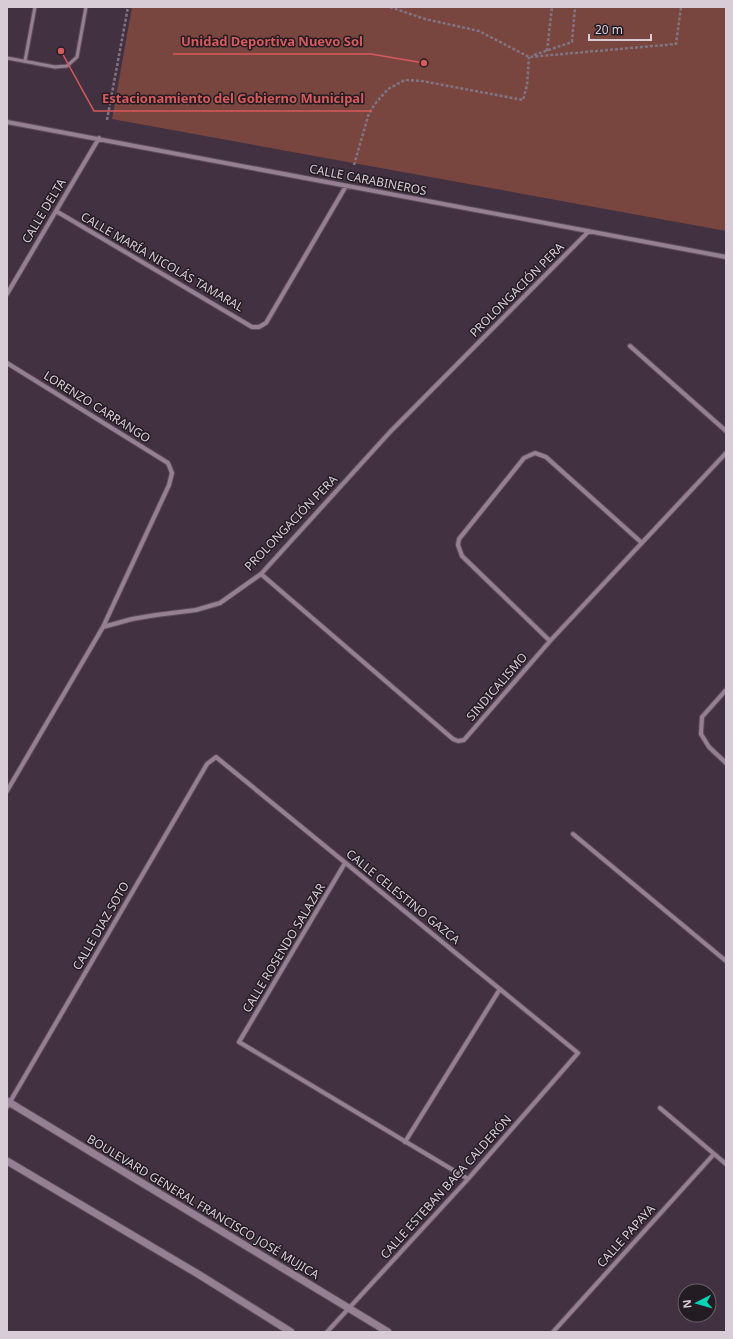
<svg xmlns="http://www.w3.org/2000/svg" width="733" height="1339" font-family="'Noto Sans',sans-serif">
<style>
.green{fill:#78463f}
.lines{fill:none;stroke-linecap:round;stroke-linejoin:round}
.service-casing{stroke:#5d4e5c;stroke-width:5}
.minor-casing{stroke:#5d4e5c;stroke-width:6}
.tertiary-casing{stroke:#5d4e5c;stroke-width:9}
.path{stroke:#827481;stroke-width:2.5;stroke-dasharray:3 2;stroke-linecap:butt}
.service{stroke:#948092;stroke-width:3}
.minor{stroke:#948092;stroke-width:4}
.tertiary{stroke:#948092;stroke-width:7}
.labels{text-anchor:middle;stroke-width:3;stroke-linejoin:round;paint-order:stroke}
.street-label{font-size:12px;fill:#d8cdd7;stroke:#231c23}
.leader{fill:none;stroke:#d75a5c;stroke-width:1.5}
.callout-dot{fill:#d75a5c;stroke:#231c23;stroke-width:1.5}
.callout-label{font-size:13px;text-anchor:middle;font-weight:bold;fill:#d75a5c;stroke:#231c23;stroke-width:3;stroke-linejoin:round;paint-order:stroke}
</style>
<rect width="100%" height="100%" fill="#423141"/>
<path class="green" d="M132 7H726V231L112 119Z"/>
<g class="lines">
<defs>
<path id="service" d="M7 58 55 67 67 66 77 57 86 7
M25 61 35 7"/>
<path id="minor" d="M7 122 726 257
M56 211 252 327H259L266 323 346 186
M7 294 99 138
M630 346 726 431
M7 363 168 463 172 473 169 485 103 627
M261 574 453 739 458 741 464 740 550 641 726 453
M550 641 462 556 458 545 459 539 524 458 535 453 546 457 642 543
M726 690 702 717 701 734 709 747 726 763
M7 791 103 627 132 619 156 615 196 610 220 603 261 574 390 432 589 231
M573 834 726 961
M345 863 239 1042 468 1179
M7 1107 207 764 216 757 578 1053 468 1179 327 1332
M660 1108 726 1164
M405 1142 500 989
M553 1332 714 1154"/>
<path id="tertiary" d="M7 1101 388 1332
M7 1161 198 1274 291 1332"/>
</defs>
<use href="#service" class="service-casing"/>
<use href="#minor" class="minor-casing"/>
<use href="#tertiary" class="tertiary-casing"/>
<path class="path" d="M390 7 425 19 479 31 529 57 676 44 681 7
M547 51 552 7
M534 55 572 42 575 7
M107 120 128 7
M354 165 369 113 375 104 388 89 405 80 422 81 523 100 527 85 529 57"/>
<use href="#service" class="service"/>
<use href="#minor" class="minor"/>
<use href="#tertiary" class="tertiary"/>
</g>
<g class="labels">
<g class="street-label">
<text transform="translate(368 180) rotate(11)" y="4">CALLE CARABINEROS</text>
<text transform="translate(44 211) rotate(-59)" y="4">CALLE DELTA</text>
<text transform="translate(162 262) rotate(30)" y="4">CALLE MARÍA NICOLÁS TAMARAL</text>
<text transform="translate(517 290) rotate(-45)" y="4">PROLONGACIÓN PERA</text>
<text transform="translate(97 407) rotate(32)" y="4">LORENZO CARRANGO</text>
<text transform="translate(291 523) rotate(-46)" y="4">PROLONGACIÓN PERA</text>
<text transform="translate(497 687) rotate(-49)" y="4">SINDICALISMO</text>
<text transform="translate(403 897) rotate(39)" y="4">CALLE CELESTINO GAZCA</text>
<text transform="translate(101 926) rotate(-60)" y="4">CALLE DIAZ SOTO</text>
<text transform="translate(284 948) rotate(-59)" y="4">CALLE ROSENDO SALAZAR</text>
<text transform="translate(446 1187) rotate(-48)" y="4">CALLE ESTEBAN BACA CALDERÓN</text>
<text transform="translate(203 1207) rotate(31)" y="4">BOULEVARD GENERAL FRANCISCO JOSÉ MUJICA</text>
<text transform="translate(626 1236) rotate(-48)" y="4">CALLE PAPAYA</text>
</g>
</g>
<path class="leader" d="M424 63L371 54H173M61 51L94 111H372"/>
<g class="callout-dot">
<circle cx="424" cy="63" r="4"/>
<circle cx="61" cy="51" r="4"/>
</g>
<g class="callout-label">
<text x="272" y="46">Unidad Deportiva Nuevo Sol</text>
<text x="233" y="103">Estacionamiento del Gobierno Municipal</text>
</g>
<rect width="733" height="1339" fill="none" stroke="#d8cdd7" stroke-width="16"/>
<g transform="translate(697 1303) rotate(264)"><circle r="19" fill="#231c23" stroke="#6b636b"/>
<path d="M0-3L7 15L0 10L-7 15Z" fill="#04d5b6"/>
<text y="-6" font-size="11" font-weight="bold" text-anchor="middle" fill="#d8cdd7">N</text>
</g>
<path d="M589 34v6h62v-6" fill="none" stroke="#d8cdd7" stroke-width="2"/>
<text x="595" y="34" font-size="12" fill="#d8cdd7" stroke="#231c23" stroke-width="3" paint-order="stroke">20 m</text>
</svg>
